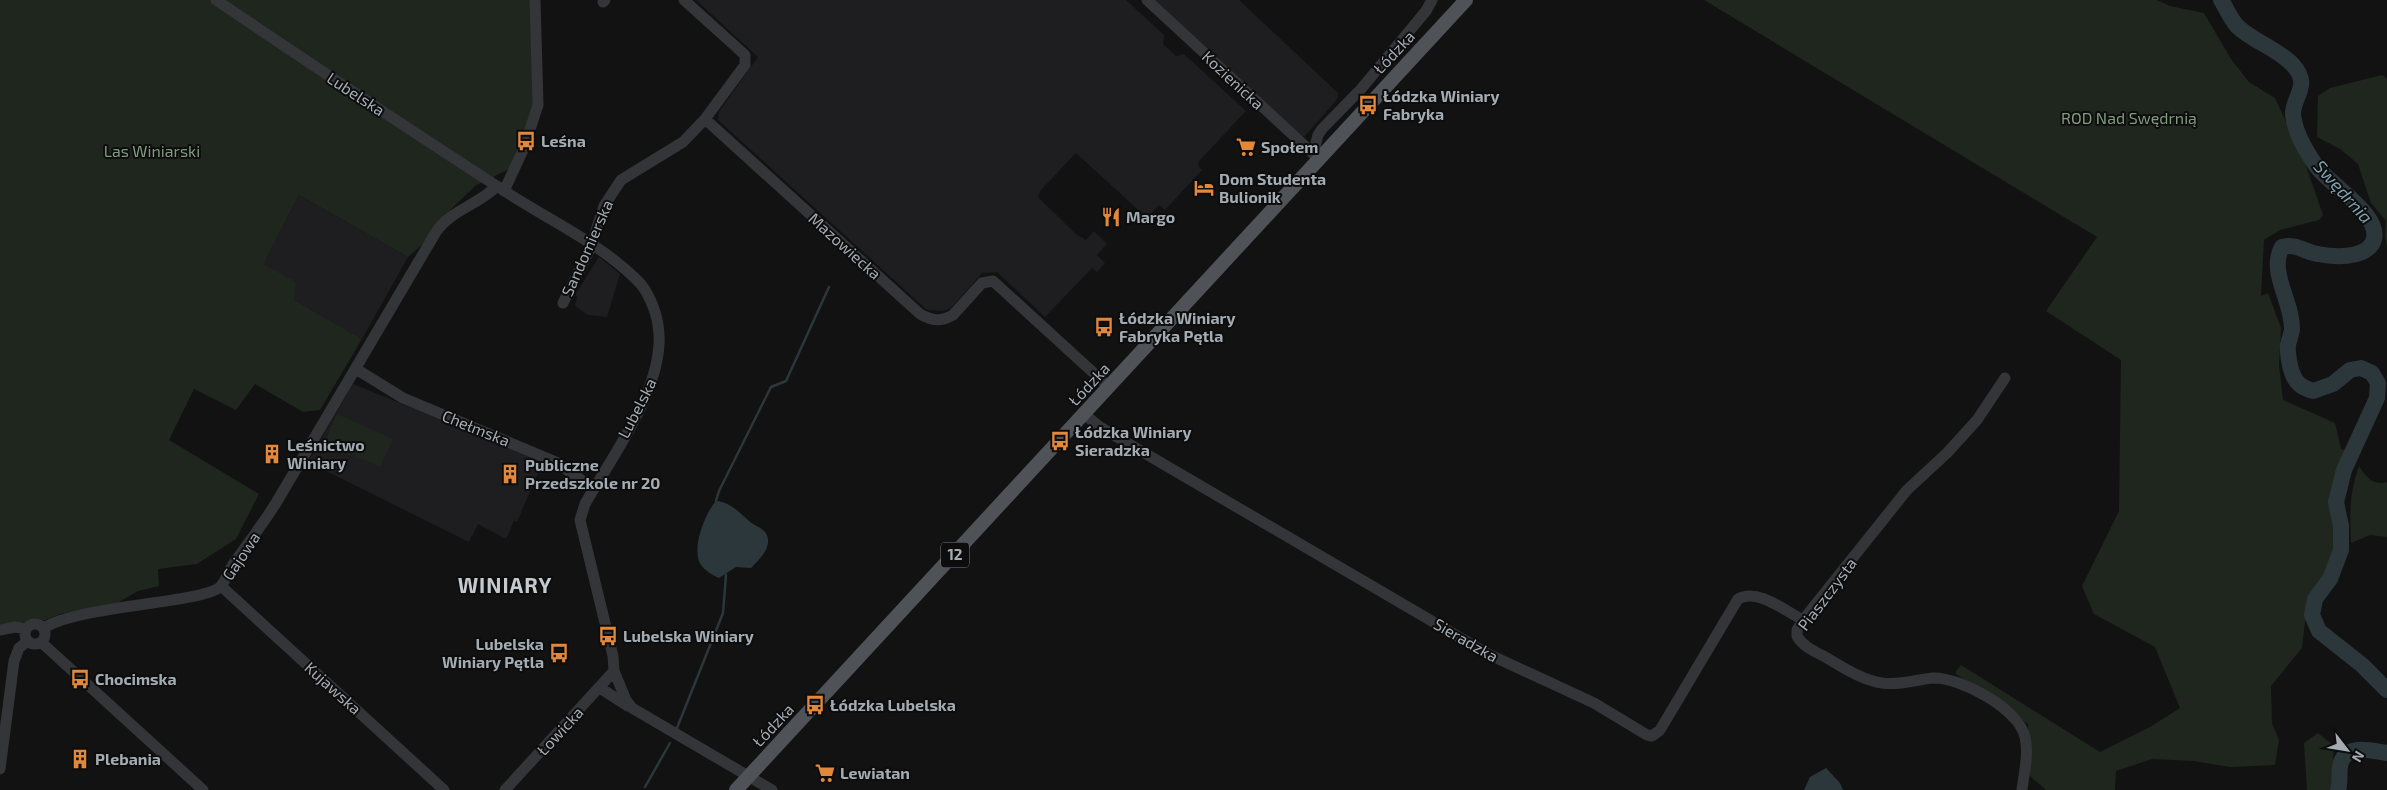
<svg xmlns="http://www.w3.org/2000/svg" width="2387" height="790" font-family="'Exo 2',sans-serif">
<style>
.built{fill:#1e1e20}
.green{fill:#1f261e}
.water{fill:#2c373b}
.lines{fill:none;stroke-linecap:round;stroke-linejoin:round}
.stream{stroke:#2c373b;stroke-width:2.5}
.river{stroke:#2c373b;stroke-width:16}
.minor{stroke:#333538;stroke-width:11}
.major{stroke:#4f5257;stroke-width:14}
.labels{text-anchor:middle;stroke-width:4;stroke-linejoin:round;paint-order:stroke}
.shield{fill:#0d0d0e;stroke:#777c82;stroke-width:1}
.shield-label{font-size:15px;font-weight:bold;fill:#a4acb3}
.street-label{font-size:16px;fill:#a4acb3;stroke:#0d0d0e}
.poi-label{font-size:16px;font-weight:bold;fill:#a4acb3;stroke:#0d0d0e;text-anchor:start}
.park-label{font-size:16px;fill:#819c7d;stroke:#0d0d0e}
.water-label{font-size:18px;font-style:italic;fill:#7e9fab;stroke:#0d0d0e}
.district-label{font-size:21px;font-weight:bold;letter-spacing:1px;fill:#c5cacf;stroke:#0d0d0e}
</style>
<rect width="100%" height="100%" fill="#121213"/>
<path class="built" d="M696 0H1126L1164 35 1163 44 1176 56 1184 54 1246 111 1199 161 1198 166 1202 170 1165 210 1159 205 1147 218 1076 153 1040 191 1038 197 1077 235 1086 240 1094 231 1107 244 1097 255 1105 263 1097 272 1092 268 1045 317 997 272 982 273 951 308 943 311 927 310 718 120 719 112 758 57Z
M1155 0H1239L1338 93V98L1305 136H1301Z
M299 195 408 257 362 339 255 278Z
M599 257 620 274 607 317 588 315 575 306 577 297 575 295Z
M353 384 545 462 540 474 538 473 517 522 514 521 506 539 478 524 469 542 308 462Z"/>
<path class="green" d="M0 0H530L533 104 519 146 509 169 475 186 437 223 423 244 408 257 299 195 263 264 296 282 294 300 362 339 320 410 303 412 255 384 236 410 194 389 169 440 259 494 236 539 197 564 158 569 159 586 138 591 119 602 60 614 46 620 0 625Z
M1704 0H2157L2170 6 2204 13 2231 59 2249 82 2275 98 2305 163 2323 215 2319 220 2280 230 2264 240 2261 296 2268 293 2281 328 2279 365 2283 400 2335 423 2341 449 2348 451 2331 501 2335 540 2333 558 2321 581 2308 595 2302 648 2271 686 2272 723 2279 740 2275 765 2230 767 2194 761 2152 759 2116 771 2115 790H2046L2030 776 2028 724 1955 673 1961 665 2100 752 2150 727 2180 708 2155 647 2094 614 2082 586 2119 511 2121 360 2046 311 2097 237Z
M2382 75 2387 79V248L2385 236 2386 221 2371 203 2358 164 2340 149 2317 137 2318 96 2330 88Z
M337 414 393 439 380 467 325 442Z
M2359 466C2366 477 2373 486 2387 482V537L2370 535 2351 543C2350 513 2349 494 2359 466Z
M2318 733 2334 746 2331 790H2307L2304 743Z"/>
<path class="water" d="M716 501C730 502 739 512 749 521 753 525 761 527 765 532 775 545 759 560 751 568L736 567 719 578C712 575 701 568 699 561 693 544 705 514 716 501Z
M1826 768 1840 783 1843 790H1804L1810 777Z"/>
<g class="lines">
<path class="stream" d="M716 501 719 491 771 387 786 381 829 287
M677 728 723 613 726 575
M645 787 670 743"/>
<path class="river" d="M2221 0C2227 9 2230 18 2237 26 2252 41 2277 48 2293 65 2312 86 2292 97 2293 115 2295 132 2307 153 2317 167 2331 186 2387 218 2372 244 2362 259 2333 257 2318 254 2305 252 2295 243 2282 247 2268 272 2293 302 2292 330 2291 335 2289 340 2288 345 2287 352 2290 368 2293 375 2297 385 2304 388 2313 391L2333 384 2350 370 2361 368 2372 373 2378 383 2377 398 2344 470 2336 502 2341 526V550L2330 579 2315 599 2312 615 2319 631 2362 665 2387 690
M2338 790C2341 781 2338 771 2341 762 2348 743 2373 751 2387 753"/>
<path class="minor" d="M216 0C311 64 407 128 503 190 548 220 599 242 638 281 648 291 656 311 658 325 668 382 613 455 585 504L580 520 613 656 614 671 626 700 632 708 772 790
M1147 0 1320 160
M603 2 605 0
M705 119 920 314C932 321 941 322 953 315L982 283 993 281 1109 387
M1313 154 1318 135 1322 129 1361 89 1426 11 1432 0
M504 191 524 148 538 105 535 0
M563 303 590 249 604 206 621 180 683 142 705 119 745 65V55L684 0
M356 369 403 398 556 462 594 489
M2005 378 1977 420 1947 453 1907 490 1803 620 1797 630V636C1803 647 1816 652 1827 658 1844 668 1862 680 1882 683 1900 686 1917 679 1934 678 1962 678 2019 709 2025 737 2029 754 2024 773 2022 790
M1084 414 1100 427 1488 654 1594 703 1647 735 1652 736 1660 730 1738 599C1758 588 1785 611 1803 620
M221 586 444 790
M25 634a10 10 0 1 1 20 0a10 10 0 1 1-20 0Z
M44 628C79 605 207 603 221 586 226 580 229 570 234 563 248 543 263 524 276 503L436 232C451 210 478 205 497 186
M0 630 15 627 26 629
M41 642 203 790
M600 688 628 706
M0 769 14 661 19 648 28 641
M505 790 614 671"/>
<path class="major" d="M736 790 1466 0"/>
</g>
<defs>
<symbol id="bus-bare" viewBox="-9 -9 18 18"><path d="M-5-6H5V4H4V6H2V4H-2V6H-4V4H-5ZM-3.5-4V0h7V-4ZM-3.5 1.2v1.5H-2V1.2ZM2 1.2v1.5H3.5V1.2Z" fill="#e2883b" stroke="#0d0d0e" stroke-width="2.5" paint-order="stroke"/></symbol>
<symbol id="supermarket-bare" viewBox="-9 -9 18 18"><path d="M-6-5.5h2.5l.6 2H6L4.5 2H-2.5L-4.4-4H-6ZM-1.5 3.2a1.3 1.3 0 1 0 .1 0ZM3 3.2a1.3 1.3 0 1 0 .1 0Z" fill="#e2883b" stroke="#0d0d0e" stroke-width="2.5" paint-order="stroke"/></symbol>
<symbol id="hotel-bare" viewBox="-9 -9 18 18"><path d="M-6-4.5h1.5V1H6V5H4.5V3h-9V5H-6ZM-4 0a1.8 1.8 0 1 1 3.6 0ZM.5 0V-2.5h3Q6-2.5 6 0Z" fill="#e2883b" stroke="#0d0d0e" stroke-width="2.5" paint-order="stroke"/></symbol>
<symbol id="restaurant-bare" viewBox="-9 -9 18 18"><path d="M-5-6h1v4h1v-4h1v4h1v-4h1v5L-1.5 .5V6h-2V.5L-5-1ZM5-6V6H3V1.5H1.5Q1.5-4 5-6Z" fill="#e2883b" stroke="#0d0d0e" stroke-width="2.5" paint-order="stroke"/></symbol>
<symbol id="building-bare" viewBox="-9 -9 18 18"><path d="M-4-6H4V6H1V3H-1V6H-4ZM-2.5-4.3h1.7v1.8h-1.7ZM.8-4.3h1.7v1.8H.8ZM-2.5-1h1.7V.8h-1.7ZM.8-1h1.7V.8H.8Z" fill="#e2883b" stroke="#0d0d0e" stroke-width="2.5" paint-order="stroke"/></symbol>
</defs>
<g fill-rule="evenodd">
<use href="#bus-bare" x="1354" y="91" width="28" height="28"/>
<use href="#bus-bare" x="512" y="127" width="28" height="28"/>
<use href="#supermarket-bare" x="1232" y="133" width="28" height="28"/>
<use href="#hotel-bare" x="1190" y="174" width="28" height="28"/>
<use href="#restaurant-bare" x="1097" y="203" width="28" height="28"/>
<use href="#bus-bare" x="1090" y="313" width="28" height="28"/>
<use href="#bus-bare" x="1046" y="427" width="28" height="28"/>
<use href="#building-bare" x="258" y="440" width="28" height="28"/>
<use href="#building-bare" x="496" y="460" width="28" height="28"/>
<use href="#bus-bare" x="594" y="622" width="28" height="28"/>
<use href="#bus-bare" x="545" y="639" width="28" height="28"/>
<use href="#bus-bare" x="66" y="665" width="28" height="28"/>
<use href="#bus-bare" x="801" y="691" width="28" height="28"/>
<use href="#building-bare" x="66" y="745" width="28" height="28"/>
<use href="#supermarket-bare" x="811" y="759" width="28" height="28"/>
</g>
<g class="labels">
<rect class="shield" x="941" y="542.5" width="28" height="25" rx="4"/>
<g class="shield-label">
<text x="955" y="560">12</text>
</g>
<g class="street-label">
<text transform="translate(1394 52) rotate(-47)" y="6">Łódzka</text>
<text transform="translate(1233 80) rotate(43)" y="6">Kozienicka</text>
<text transform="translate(356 94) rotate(33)" y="6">Lubelska</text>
<text transform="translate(845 246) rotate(42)" y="6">Mazowiecka</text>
<text transform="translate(587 248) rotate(-66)" y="6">Sandomierska</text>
<text transform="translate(1089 384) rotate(-47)" y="6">Łódzka</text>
<text transform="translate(637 408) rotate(-63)" y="6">Lubelska</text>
<text transform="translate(476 428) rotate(22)" y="6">Chełmska</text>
<text transform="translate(241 556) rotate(-56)" y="6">Gajowa</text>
<text transform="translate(1827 594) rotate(-53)" y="6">Piaszczysta</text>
<text transform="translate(1466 640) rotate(30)" y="6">Sieradzka</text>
<text transform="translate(333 688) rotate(42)" y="6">Kujawska</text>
<text transform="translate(773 725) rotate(-47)" y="6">Łódzka</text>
<text transform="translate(560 731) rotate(-47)" y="6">Łowicka</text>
</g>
<g class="poi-label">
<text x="1383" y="102">Łódzka Winiary<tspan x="1383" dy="18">Fabryka</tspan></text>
<text x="541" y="147">Leśna</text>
<text x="1261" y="153">Społem</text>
<text x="1219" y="185">Dom Studenta<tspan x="1219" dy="18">Bulionik</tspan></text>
<text x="1126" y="223">Margo</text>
<text x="1119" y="324">Łódzka Winiary<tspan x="1119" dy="18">Fabryka Pętla</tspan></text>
<text x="1075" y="438">Łódzka Winiary<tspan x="1075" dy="18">Sieradzka</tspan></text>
<text x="287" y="451">Leśnictwo<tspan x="287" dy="18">Winiary</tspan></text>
<text x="525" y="471">Publiczne<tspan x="525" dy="18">Przedszkole nr 20</tspan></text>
<text x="623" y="642">Lubelska Winiary</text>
<text x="544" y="650" text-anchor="end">Lubelska<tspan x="544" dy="18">Winiary Pętla</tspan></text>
<text x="95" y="685">Chocimska</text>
<text x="830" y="711">Łódzka Lubelska</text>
<text x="95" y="765">Plebania</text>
<text x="840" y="779">Lewiatan</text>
</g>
<g class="park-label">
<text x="2129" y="124">ROD Nad Swędrnią</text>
<text x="152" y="157">Las Winiarski</text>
</g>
<g class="water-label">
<text transform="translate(2343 192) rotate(48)" y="6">Swędrnia</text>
</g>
<g class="district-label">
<text x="505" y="593">WINIARY</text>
</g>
</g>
<g transform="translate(2347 750) rotate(121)" stroke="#0d0d0e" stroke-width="4" paint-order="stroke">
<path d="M0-4L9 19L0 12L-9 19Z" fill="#a4acb3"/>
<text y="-8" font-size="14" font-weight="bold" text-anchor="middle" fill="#a4acb3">N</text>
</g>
</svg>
